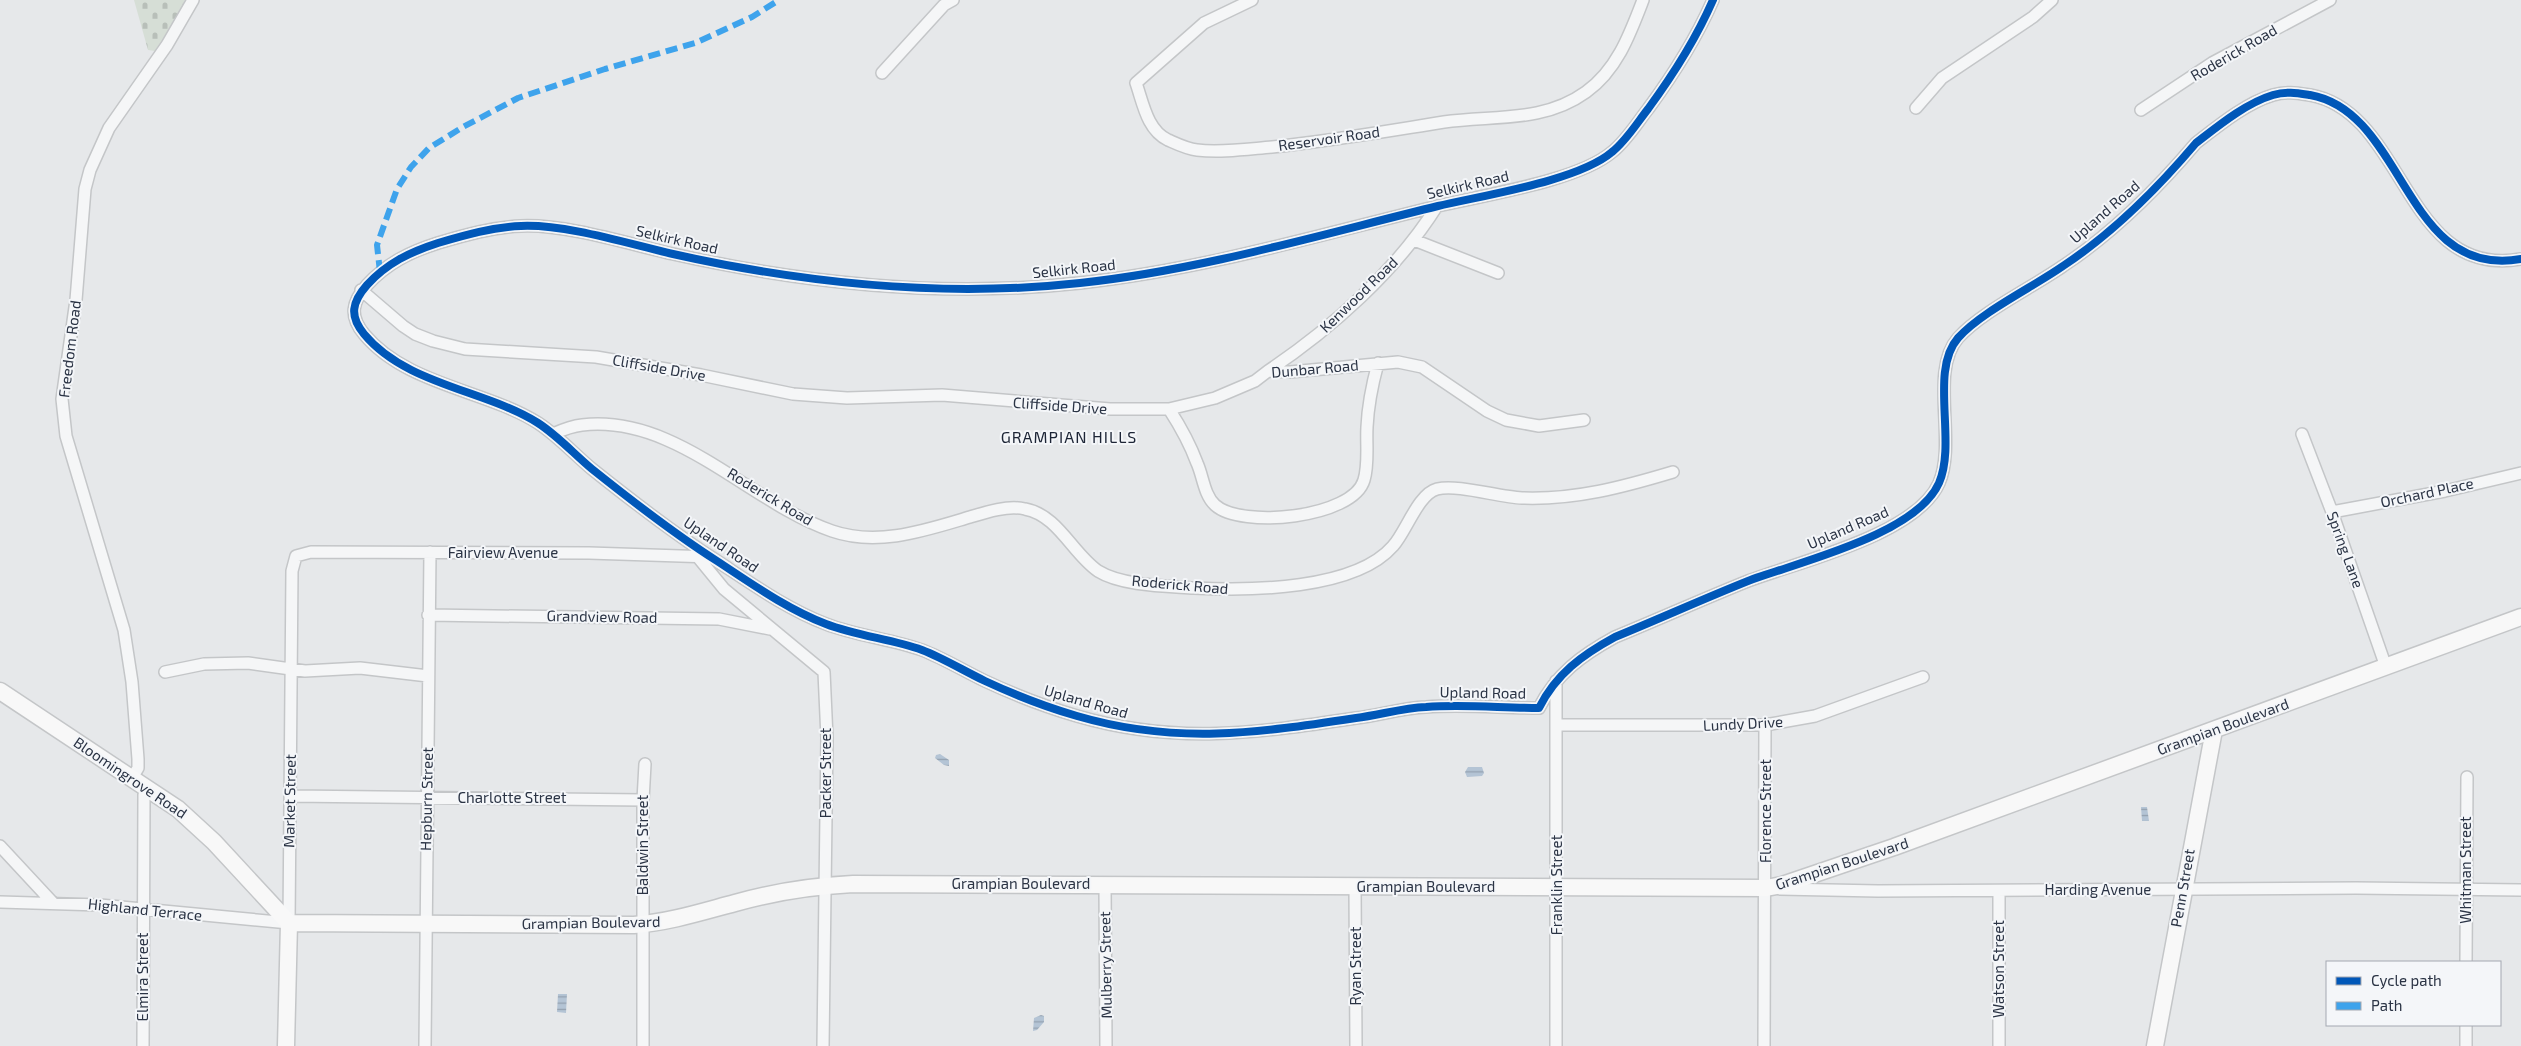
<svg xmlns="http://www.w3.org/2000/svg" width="2521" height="1046" font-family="'Exo 2',sans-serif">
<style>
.cemetery{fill:url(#cemetery-stones)}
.water{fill:url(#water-rules)}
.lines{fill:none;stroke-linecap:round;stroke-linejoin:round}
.street-casing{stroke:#c4c6c8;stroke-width:14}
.secondary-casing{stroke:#c4c6c8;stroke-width:19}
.street{stroke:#f5f6f7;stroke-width:11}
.secondary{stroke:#f8f8f8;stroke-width:16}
.quiet{stroke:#3ea3ec;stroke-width:6;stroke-dasharray:12 6;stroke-linecap:butt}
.cycleway-casing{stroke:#f4f6f9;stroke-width:11}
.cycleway{stroke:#0057b8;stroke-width:8}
.labels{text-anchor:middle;stroke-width:4;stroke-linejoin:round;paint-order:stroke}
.street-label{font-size:15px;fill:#2b3445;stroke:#f4f6f9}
.neighbourhood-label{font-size:16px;letter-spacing:1px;fill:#1d2536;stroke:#f4f6f9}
</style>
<defs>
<pattern id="cemetery-stones" width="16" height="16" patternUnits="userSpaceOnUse" patternTransform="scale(1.25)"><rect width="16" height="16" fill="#d6ded6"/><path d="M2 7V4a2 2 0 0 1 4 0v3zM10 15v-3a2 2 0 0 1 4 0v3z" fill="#b8bfb9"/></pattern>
<pattern id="water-rules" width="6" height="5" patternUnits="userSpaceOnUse" patternTransform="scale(1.25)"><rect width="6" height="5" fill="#b4c4d5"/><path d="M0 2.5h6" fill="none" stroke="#93a0af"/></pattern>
</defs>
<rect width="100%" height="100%" fill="#e6e8ea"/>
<path class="cemetery" d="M134 0H185L177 20 155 51 148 50Z"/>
<path class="water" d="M940 754 949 760V766L944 765 935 758 936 755Z
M1468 767H1482L1484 773 1482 776 1467 777 1465 772Z
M2141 807H2147L2149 821H2142Z
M558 994H567L566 1013 557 1012Z
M1041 1015 1044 1016V1022L1037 1030 1033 1031 1034 1018Z"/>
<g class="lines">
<defs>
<path id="street" d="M1252 0 1204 23 1136 83C1143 103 1147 130 1168 140 1177 144 1187 149 1197 150 1221 153 1248 149 1272 147 1330 141 1387 131 1444 122 1494 115 1543 123 1586 92 1617 70 1630 34 1643 0
M1713 0C1696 39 1673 75 1648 109 1637 123 1626 141 1612 152 1578 181 1484 195 1438 206 1319 235 1201 270 1080 283 943 298 807 284 673 254 629 244 566 224 521 226 493 227 465 235 438 243 410 252 387 263 367 285 352 302 349 316 364 334 406 385 486 390 538 423 558 436 574 454 592 469 632 501 673 533 717 561 752 584 787 609 826 624 857 636 891 639 922 650 943 658 964 671 985 681 1015 695 1046 707 1077 716 1176 745 1257 733 1356 718 1380 715 1402 708 1426 707 1463 704 1501 708 1539 708 1556 674 1582 655 1615 637 1659 619 1703 599 1748 581 1798 562 1916 535 1939 483 1957 442 1929 371 1958 338 1981 312 2033 287 2063 266 2113 233 2157 189 2196 143 2218 126 2246 103 2273 95 2286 91 2297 93 2310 95 2406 112 2404 280 2521 259
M882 73 944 5 953 0
M1916 108 1942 78 2033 17 2052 0
M2141 110 2212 63 2330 0
M1414 240 1498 273
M361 290 403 326 415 334 433 341 465 349 596 357 701 375 793 394 847 398 942 395 1110 409H1169C1180 426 1190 444 1197 463 1203 476 1204 495 1215 505 1241 529 1353 518 1364 480 1369 464 1366 444 1367 427 1368 405 1372 385 1378 363
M1268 371C1332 328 1396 271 1437 206
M1169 409 1215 398 1255 381 1268 371 1290 372 1398 362 1422 367 1487 411 1506 420 1539 426 1584 420
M553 434C562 430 572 426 582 425 676 414 750 503 832 531 878 547 926 530 970 517 986 512 1008 505 1025 509 1058 515 1072 553 1098 571 1122 586 1167 586 1194 588 1249 591 1355 590 1393 546 1406 532 1418 494 1437 489 1458 484 1498 497 1522 498 1575 500 1623 487 1673 472
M2302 434 2332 512 2386 667
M2332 512 2445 491 2521 473
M697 556 724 589 824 672 827 738 823 1046
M428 615 719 619 770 629
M165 672 204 664 248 663 305 671 360 668 428 676
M1556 725H1765L1815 716 1923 677
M132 778 138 768V759L132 682 124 630 66 436 62 399 76 300 85 189 90 170 109 128 167 45 193 0
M291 796 643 800
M0 846 53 903
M1105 885 1106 1046
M1355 887 1356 1046
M1780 889 1878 891 2356 888 2521 890
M1999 891V1046
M0 902 100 905 289 923 292 571 296 556 311 552 589 553 711 557
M2466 962 2467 777
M143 1046 144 795 146 787
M425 1046 430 552
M643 1046V800L645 764
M1556 1046V681
M1764 1046 1765 725
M2466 1046V1025"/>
<path id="secondary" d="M0 691 178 809 214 842 289 923
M289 923 634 925C670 922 701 912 735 903 774 892 813 886 853 884L1766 888 1782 885 1894 847 2521 617
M286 1046 289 923
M2155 1046 2214 730"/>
</defs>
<use href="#street" class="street-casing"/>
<use href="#secondary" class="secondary-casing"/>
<use href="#street" class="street"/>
<use href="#secondary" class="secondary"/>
<path class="quiet" d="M380 272 377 245 397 189 411 167 429 148 463 127 518 98 605 69 695 43 752 17 779 0"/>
<defs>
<path id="cycleway" d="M1713 0C1696 39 1673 75 1648 109 1637 123 1626 141 1612 152 1578 181 1484 195 1438 206 1319 235 1201 270 1080 283 943 298 807 284 673 254 629 244 566 224 521 226 493 227 465 235 438 243 410 252 387 263 367 285 352 302 349 316 364 334 406 385 486 390 538 423 558 436 574 454 592 469 632 501 673 533 717 561 752 584 787 609 826 624 857 636 891 639 922 650 943 658 964 671 985 681 1015 695 1046 707 1077 716 1176 745 1257 733 1356 718 1380 715 1402 708 1426 707 1463 704 1501 708 1539 708 1556 674 1582 655 1615 637 1659 619 1703 599 1748 581 1798 562 1916 535 1939 483 1957 442 1929 371 1958 338 1981 312 2033 287 2063 266 2113 233 2157 189 2196 143 2218 126 2246 103 2273 95 2286 91 2297 93 2310 95 2406 112 2404 280 2521 259"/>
</defs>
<use href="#cycleway" class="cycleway-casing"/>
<use href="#cycleway" class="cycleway"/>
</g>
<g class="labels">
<g class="street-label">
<text transform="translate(2234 53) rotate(-30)" y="5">Roderick Road</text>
<text transform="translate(1329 139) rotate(-8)" y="5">Reservoir Road</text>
<text transform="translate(1468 185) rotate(-13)" y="5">Selkirk Road</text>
<text transform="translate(2105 212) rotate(-41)" y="5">Upland Road</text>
<text transform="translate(677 240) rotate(13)" y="5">Selkirk Road</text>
<text transform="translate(1074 269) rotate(-6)" y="5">Selkirk Road</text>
<text transform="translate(1359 295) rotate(-44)" y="5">Kenwood Road</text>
<text transform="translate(70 349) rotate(-83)" y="5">Freedom Road</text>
<text transform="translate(659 368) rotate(10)" y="5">Cliffside Drive</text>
<text transform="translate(1315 369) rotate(-5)" y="5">Dunbar Road</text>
<text transform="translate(1060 406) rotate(4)" y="5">Cliffside Drive</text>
<text transform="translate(2427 493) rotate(-12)" y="5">Orchard Place</text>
<text transform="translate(770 497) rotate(31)" y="5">Roderick Road</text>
<text transform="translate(1848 528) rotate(-23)" y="5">Upland Road</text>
<text transform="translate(721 545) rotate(34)" y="5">Upland Road</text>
<text transform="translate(2345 550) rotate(70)" y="5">Spring Lane</text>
<text x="503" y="558">Fairview Avenue</text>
<text transform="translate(1180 585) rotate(5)" y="5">Roderick Road</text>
<text transform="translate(602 617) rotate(1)" y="5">Grandview Road</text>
<text transform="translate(1483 693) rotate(1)" y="5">Upland Road</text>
<text transform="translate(1086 702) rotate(16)" y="5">Upland Road</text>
<text transform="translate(1743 724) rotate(-3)" y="5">Lundy Drive</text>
<text transform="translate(2223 727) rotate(-20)" y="5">Grampian Boulevard</text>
<text transform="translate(826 773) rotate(-90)" y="5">Packer Street</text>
<text transform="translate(130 778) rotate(34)" y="5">Bloomingrove Road</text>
<text x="512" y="803">Charlotte Street</text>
<text transform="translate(427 799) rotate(-89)" y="5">Hepburn Street</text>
<text transform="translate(290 801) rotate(-89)" y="5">Market Street</text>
<text transform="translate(1766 811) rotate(-90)" y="5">Florence Street</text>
<text transform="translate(643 845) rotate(-90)" y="5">Baldwin Street</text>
<text transform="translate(1842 864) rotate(-18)" y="5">Grampian Boulevard</text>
<text transform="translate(2466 870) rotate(-90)" y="5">Whitman Street</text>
<text x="1021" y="889">Grampian Boulevard</text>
<text transform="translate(1557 885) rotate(-90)" y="5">Franklin Street</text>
<text x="1426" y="892">Grampian Boulevard</text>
<text transform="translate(2183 888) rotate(-80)" y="5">Penn Street</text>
<text x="2098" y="895">Harding Avenue</text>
<text transform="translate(145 910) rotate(6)" y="5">Highland Terrace</text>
<text transform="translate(591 923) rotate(-1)" y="5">Grampian Boulevard</text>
<text transform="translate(1106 965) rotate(-91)" y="5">Mulberry Street</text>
<text transform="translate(1356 966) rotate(-90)" y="5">Ryan Street</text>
<text transform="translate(1999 969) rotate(-90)" y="5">Watson Street</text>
<text transform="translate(143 977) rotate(-90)" y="5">Elmira Street</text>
</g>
<g class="neighbourhood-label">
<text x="1069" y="443">GRAMPIAN HILLS</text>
</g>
</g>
<rect x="2326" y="961" width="175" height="65" fill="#f4f6f9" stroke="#a4a8b1"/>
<rect x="2336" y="977" width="25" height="8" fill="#0057b8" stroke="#a4a8b1"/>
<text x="2371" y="986" font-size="15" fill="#2b3445">Cycle path</text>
<rect x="2336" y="1002" width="25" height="8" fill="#3ea3ec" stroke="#a4a8b1"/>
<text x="2371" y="1011" font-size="15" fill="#2b3445">Path</text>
</svg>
